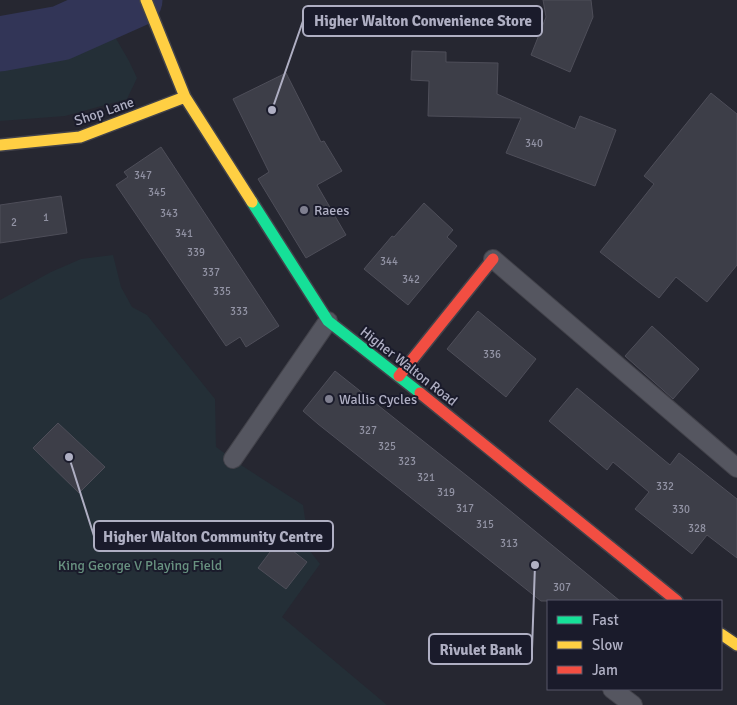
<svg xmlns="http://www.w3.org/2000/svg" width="737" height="705" font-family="Signika,sans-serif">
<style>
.green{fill:#242f37}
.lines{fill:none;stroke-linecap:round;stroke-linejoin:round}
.river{stroke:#323557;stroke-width:55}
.building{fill:#3d3e48;stroke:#4e4e59}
.lane-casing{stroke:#42424a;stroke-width:20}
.fast-casing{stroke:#42424a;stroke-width:14}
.slow-casing{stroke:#42424a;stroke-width:14}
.jam-casing{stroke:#42424a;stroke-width:14}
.lane{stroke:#555660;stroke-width:18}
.fast{stroke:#16e098;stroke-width:11}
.slow{stroke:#ffcf43;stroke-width:11}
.jam{stroke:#f24e42;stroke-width:11}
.poi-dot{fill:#7f7f90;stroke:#1a1b2b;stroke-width:2}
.labels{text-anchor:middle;stroke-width:4;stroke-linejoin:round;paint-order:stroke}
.number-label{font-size:11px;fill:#9293a4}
.street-label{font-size:14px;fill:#afafc3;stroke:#1a1b2b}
.poi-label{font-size:14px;fill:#afafc3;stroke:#1a1b2b;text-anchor:start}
.park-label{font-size:14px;fill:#689280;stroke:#1a1b2b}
.leader{fill:none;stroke:#afafc3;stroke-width:2}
.callout-dot{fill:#afafc3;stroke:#1a1b2b;stroke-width:2}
.callout{fill:#1a1b2b;stroke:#afafc3;stroke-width:2}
.callout-label{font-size:15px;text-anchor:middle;font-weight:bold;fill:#afafc3}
</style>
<rect width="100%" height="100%" fill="#262731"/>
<path class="green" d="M114 35 129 61 137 78 127 99 65 116 0 121V71L58 59Z
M113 255 121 287 132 307 147 315 215 399 216 447 241 465 303 505 310 551 320 564 282 617 387 705H0V300L51 272 81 259Z"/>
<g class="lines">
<path class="river" d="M0 44 61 33 135 0"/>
</g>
<path class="building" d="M543 0H591L593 17 570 72 531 55 546 17Z
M412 51 446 52V62L498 63 497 94 575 129 580 116 616 130 595 186 506 153 521 118 428 116 429 81 411 80Z
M286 73 321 142 324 141 342 171 317 185 346 235 306 258 258 179 269 172 233 99Z
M711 93 737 114V265L707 302 676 277 659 298 600 252 654 184 644 176Z
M161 147 279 326 246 347 240 337 226 346 116 185 128 177 124 172Z
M61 196 67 233 0 243V205Z
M424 203 453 230 447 237 457 246 408 305 364 269 392 236 394 237Z
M478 311 536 359 506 397 447 349Z
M652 326 699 369 673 399 625 356Z
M335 371 491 495 620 601H541L318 424 303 411Z
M577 388 670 465 679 453 737 499V558L707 535 692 554 635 509 649 492 613 462 607 470 549 421Z
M58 423 105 467 79 493 33 448Z
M279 540 307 562 286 589 258 568Z"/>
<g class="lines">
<defs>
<path id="lane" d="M493 259 737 468
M233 459 328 321
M612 689 633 705"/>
<path id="fast" d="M252 202 328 321 420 393"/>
<path id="slow" d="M146 0 185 97 252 202
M0 145 80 137 185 97
M721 634 737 645"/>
<path id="jam" d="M399 376 493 259
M420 393 677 601"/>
</defs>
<use href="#lane" class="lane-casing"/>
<use href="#fast" class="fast-casing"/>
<use href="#slow" class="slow-casing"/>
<use href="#jam" class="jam-casing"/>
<use href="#lane" class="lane"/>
<use href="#fast" class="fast"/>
<use href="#slow" class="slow"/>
<use href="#jam" class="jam"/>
</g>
<g class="poi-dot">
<circle cx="304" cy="210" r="5"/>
<circle cx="329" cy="399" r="5"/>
</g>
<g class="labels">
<g class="number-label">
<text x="534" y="147">340</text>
<text x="143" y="179">347</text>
<text x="157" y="196">345</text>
<text x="169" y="217">343</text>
<text x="46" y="221">1</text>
<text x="14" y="226">2</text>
<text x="184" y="237">341</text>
<text x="196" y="256">339</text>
<text x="389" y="265">344</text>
<text x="211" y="276">337</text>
<text x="411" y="283">342</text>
<text x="222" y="295">335</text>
<text x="239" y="315">333</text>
<text x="492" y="358">336</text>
<text x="368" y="434">327</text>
<text x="387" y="450">325</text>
<text x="407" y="465">323</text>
<text x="426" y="481">321</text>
<text x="665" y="490">332</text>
<text x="446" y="496">319</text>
<text x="465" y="512">317</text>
<text x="681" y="513">330</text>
<text x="485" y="528">315</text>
<text x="697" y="532">328</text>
<text x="509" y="547">313</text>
<text x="562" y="591">307</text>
</g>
<g class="street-label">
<text transform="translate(104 111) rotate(-19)" y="5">Shop Lane</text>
<text transform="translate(409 366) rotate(38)" y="5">Higher Walton Road</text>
</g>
<g class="poi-label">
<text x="314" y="215">Raees</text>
<text x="339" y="404">Wallis Cycles</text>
</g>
<g class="park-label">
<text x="140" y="570">King George V Playing Field</text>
</g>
</g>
<path class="leader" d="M272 110L303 21M69 457L94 536M535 565L532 649"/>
<g class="callout-dot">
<circle cx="272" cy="110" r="5"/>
<circle cx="69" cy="457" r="5"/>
<circle cx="535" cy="565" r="5"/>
</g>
<g class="callout">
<rect x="303" y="6" width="239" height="30" rx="5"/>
<rect x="94" y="521" width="239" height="30" rx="5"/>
<rect x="429" y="634" width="103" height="30" rx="5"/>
</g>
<g class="callout-label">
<text x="423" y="26">Higher Walton Convenience Store</text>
<text x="213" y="542">Higher Walton Community Centre</text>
<text x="481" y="655">Rivulet Bank</text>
</g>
<rect x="547" y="600" width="175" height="90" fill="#1a1b2b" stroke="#565668"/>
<rect x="557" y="616" width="25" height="8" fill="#16e098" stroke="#565668"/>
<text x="592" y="625" font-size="15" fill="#afafc3">Fast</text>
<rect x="557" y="641" width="25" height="8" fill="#ffcf43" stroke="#565668"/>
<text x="592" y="650" font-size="15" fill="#afafc3">Slow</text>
<rect x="557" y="666" width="25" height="8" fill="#f24e42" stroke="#565668"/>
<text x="592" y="675" font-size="15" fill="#afafc3">Jam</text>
</svg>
